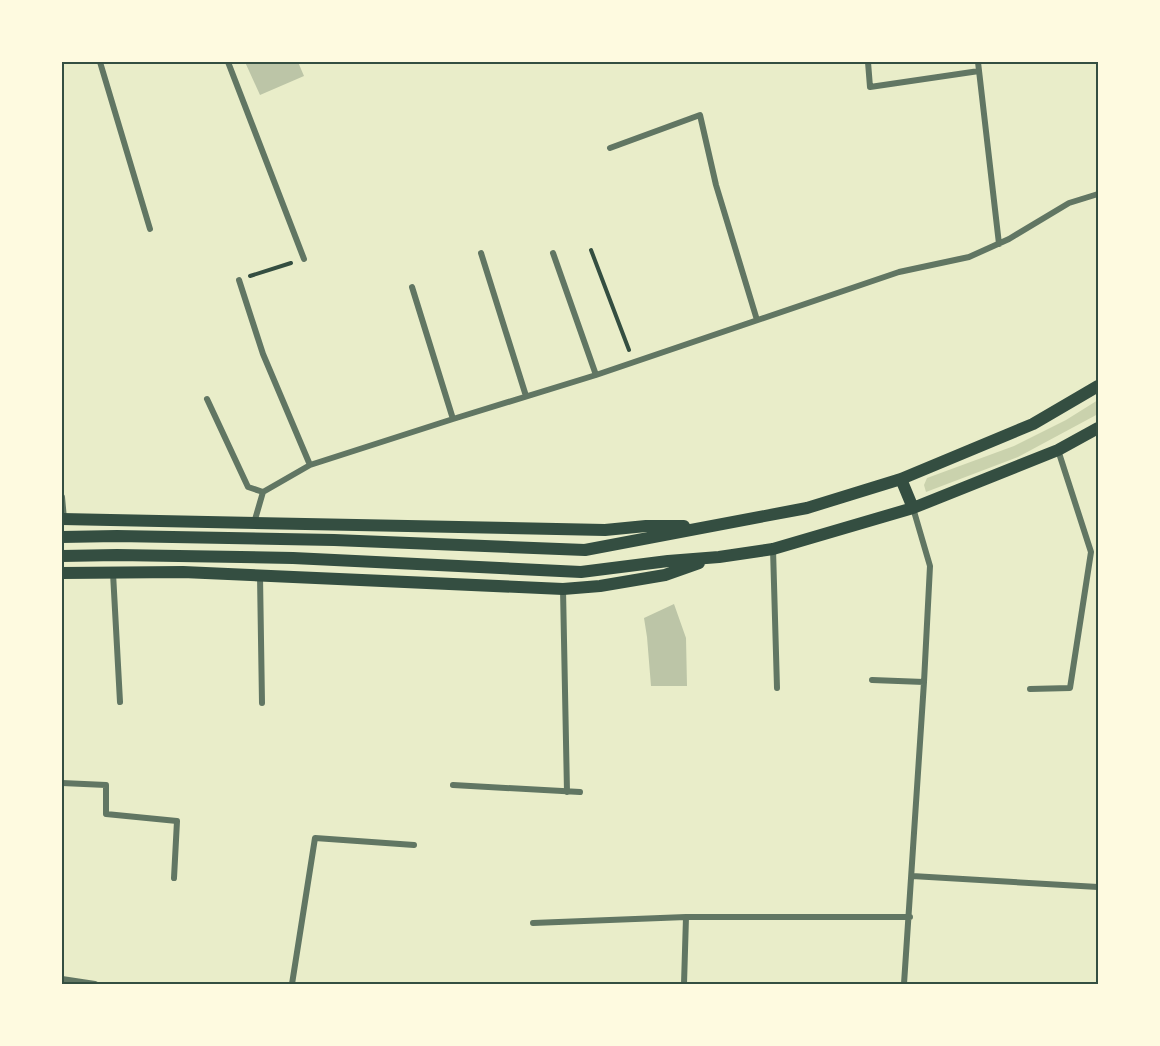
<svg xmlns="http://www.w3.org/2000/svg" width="1160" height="1046" font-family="Jost,sans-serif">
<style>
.green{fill:#cad2ad}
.building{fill:#bcc5a7}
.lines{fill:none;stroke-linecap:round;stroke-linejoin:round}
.path{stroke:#344e41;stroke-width:4}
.minor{stroke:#617663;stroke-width:6}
.secondary{stroke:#344e41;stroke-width:12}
.neatline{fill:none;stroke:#344e41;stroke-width:2}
</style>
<rect width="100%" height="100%" fill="#e9edc9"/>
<path class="green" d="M1098 400V414L1018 457 926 492 924 485 927 478 1014 446 1066 420Z"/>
<path class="building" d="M245 62H298L304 76 260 95Z
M674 604 686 638 687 686H651L647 637 644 618Z"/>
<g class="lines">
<path class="path" d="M591 250 629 350
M250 276 291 263"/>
<path class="minor" d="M100 62 150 229
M228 62 304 259
M868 62 870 87 979 71
M978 62 999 244
M610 148 700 115 716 185 757 320
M481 253 526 396
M553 253 596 375
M239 280 263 354 310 465
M412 287 453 419
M207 399 248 487 263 492
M62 497 64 519
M254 523 263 492 310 465 453 419 596 375 899 272 969 257 1009 239 1069 203 1098 194
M773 549 777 688
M113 573 120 702
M260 576 262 703
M563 589 567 792
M872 680 924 682
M1030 689 1070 688 1091 552 1058 450
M62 783 106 785V814L177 821 174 878
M453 785 580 792
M912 876 1098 887
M533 923 686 917H910
M62 979 95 984
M292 984 315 838 414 845
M684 984 686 917
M904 984 924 682 930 566 913 508"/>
<path class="secondary" d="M901 479 913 508
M62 519 605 530 646 526H684
M62 537 117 536 334 540 585 550 807 508 901 479 1033 424 1098 386
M62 556 117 555 293 558 581 572 668 561 719 557 773 549 913 508 1058 450 1098 428
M62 573 183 572 563 589 600 586 665 575 699 563"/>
</g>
<rect width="1160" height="1046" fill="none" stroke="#fefae0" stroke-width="126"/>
<rect x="63" y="63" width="1034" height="920" class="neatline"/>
</svg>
